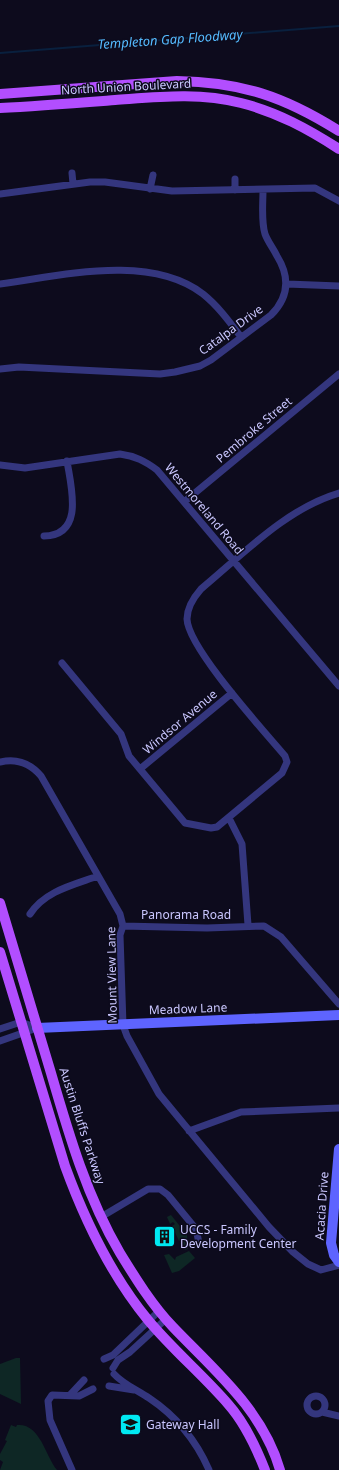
<svg xmlns="http://www.w3.org/2000/svg" width="339" height="1470" font-family="'Noto Sans',sans-serif">
<style>
.green{fill:#0e2725}
.lines{fill:none;stroke-linecap:round;stroke-linejoin:round}
.stream{stroke:#09203e;stroke-width:2}
.street{stroke:#34367e;stroke-width:7}
.secondary{stroke:#5e64ff;stroke-width:10}
.primary{stroke:#b24eff;stroke-width:10}
.labels{text-anchor:middle;stroke-width:3;stroke-linejoin:round;paint-order:stroke}
.street-label{font-size:12px;fill:#cac7ff;stroke:#0d0b1d}
.poi-label{font-size:12px;fill:#cac7ff;stroke:#0d0b1d;text-anchor:start}
.water-label{font-size:13px;font-style:italic;fill:#5bf;stroke:#0d0b1d}
</style>
<rect width="100%" height="100%" fill="#0d0b1d"/>
<path class="green" d="M171 1215 187 1235 188 1249 185 1250 180 1243 183 1241V1239L179 1241 172 1226 175 1224 173 1222 170 1224 167 1217Z
M189 1251 195 1258 179 1271 172 1273 164 1255 169 1254 175 1260 176 1257Z
M16 1358H20L21 1404 0 1394V1364Z
M11 1425 16 1427 17 1425C40 1423 45 1455 57 1470H0L3 1462 0 1460V1454L7 1441 5 1440Z"/>
<g class="lines">
<path class="stream" d="M0 53 339 26"/>
<path class="street" d="M72 173 73 184
M235 179V190
M150 189 153 175
M0 194 90 182H105L172 191 315 188 339 201
M0 284C61 276 149 253 203 294 218 306 229 321 241 337
M287 284 339 286
M0 369 19 367 160 374 175 372 200 366 211 360 271 315C289 297 290 277 277 256 273 248 268 242 265 234 261 221 263 204 263 190
M0 465 25 468 120 454C135 456 145 461 157 470L339 686
M184 502 339 374
M44 536C85 535 71 487 67 461
M62 663 121 734 129 756 185 823 211 828 217 827 282 773 287 762 285 756C264 731 188 648 187 619 187 607 194 597 201 589 242 555 287 508 339 493
M0 762C17 758 30 763 41 776L120 914 123 926 120 935 123 1025 127 1036 159 1094 269 1227 293 1252 308 1264 321 1270 339 1265
M140 769 232 693
M229 818 242 844 248 925
M30 914C45 891 73 885 98 876
M123 926 207 928 264 926 281 937 339 1004
M0 1029 21 1022 37 1028
M0 1041 37 1028
M189 1131 241 1112 339 1108
M101 1217 148 1189H160L168 1195 196 1229 199 1243
M104 1359 113 1355 159 1311
M113 1368 118 1360 130 1352 166 1319
M114 1374C123 1384 137 1390 149 1398 176 1416 196 1440 209 1470
M109 1386 134 1390
M70 1395 84 1380
M307 1405a9 9 0 1 1 18 0a9 9 0 1 1-18 0Z
M322 1412 339 1416
M72 1470 50 1420 48 1401 52 1395 79 1396 93 1389"/>
<path class="secondary" d="M37 1028 339 1015
M339 1149 331 1243 334 1255 339 1262"/>
<path class="primary" d="M0 94 177 81C242 82 285 97 339 131
M0 108C38 106 76 103 115 100 157 97 199 92 241 103 277 112 308 129 339 149
M0 903C17 960 34 1016 51 1073 69 1135 87 1197 120 1253 136 1279 152 1305 173 1327 214 1370 263 1410 280 1470
M0 952 65 1166C85 1221 111 1275 148 1320 173 1350 203 1375 228 1404 245 1423 256 1447 265 1470"/>
</g>
<defs>
<symbol id="building-square" viewBox="-11 -11 22 22"><rect x="-9" y="-9" width="18" height="18" rx="4" fill="#00e9f2" stroke="#0d0b1d"/><path d="M-4-6H4V6H1V3H-1V6H-4ZM-2.5-4.3h1.7v1.8h-1.7ZM.8-4.3h1.7v1.8H.8ZM-2.5-1h1.7V.8h-1.7ZM.8-1h1.7V.8H.8Z" fill="#111"/></symbol>
<symbol id="university-square" viewBox="-11 -11 22 22"><rect x="-9" y="-9" width="18" height="18" rx="4" fill="#00e9f2" stroke="#0d0b1d"/><path d="M0-5L7-2L0 1L-7-2ZM-4 1L0 2.5L4 1V4Q0 6-4 4Z" fill="#111"/></symbol>
</defs>
<g fill-rule="evenodd">
<use href="#building-square" x="152" y="1224" width="25" height="25"/>
<use href="#university-square" x="118" y="1412" width="25" height="25"/>
</g>
<g class="labels">
<g class="street-label">
<text transform="translate(126 87) rotate(-3)" y="4">North Union Boulevard</text>
<text transform="translate(231 330) rotate(-36)" y="4">Catalpa Drive</text>
<text transform="translate(254 430) rotate(-40)" y="4">Pembroke Street</text>
<text transform="translate(204 509) rotate(50)" y="4">Westmoreland Road</text>
<text transform="translate(180 722) rotate(-40)" y="4">Windsor Avenue</text>
<text x="186" y="919">Panorama Road</text>
<text transform="translate(112 975) rotate(-91)" y="4">Mount View Lane</text>
<text transform="translate(188 1009) rotate(-2)" y="4">Meadow Lane</text>
<text transform="translate(82 1126) rotate(72)" y="4">Austin Bluffs Parkway</text>
<text transform="translate(322 1206) rotate(-86)" y="4">Acacia Drive</text>
</g>
<g class="poi-label">
<text x="180" y="1234">UCCS - Family<tspan x="180" dy="14">Development Center</tspan></text>
<text x="146" y="1429">Gateway Hall</text>
</g>
<g class="water-label">
<text transform="translate(170 39) rotate(-4)" y="5">Templeton Gap Floodway</text>
</g>
</g>
</svg>
